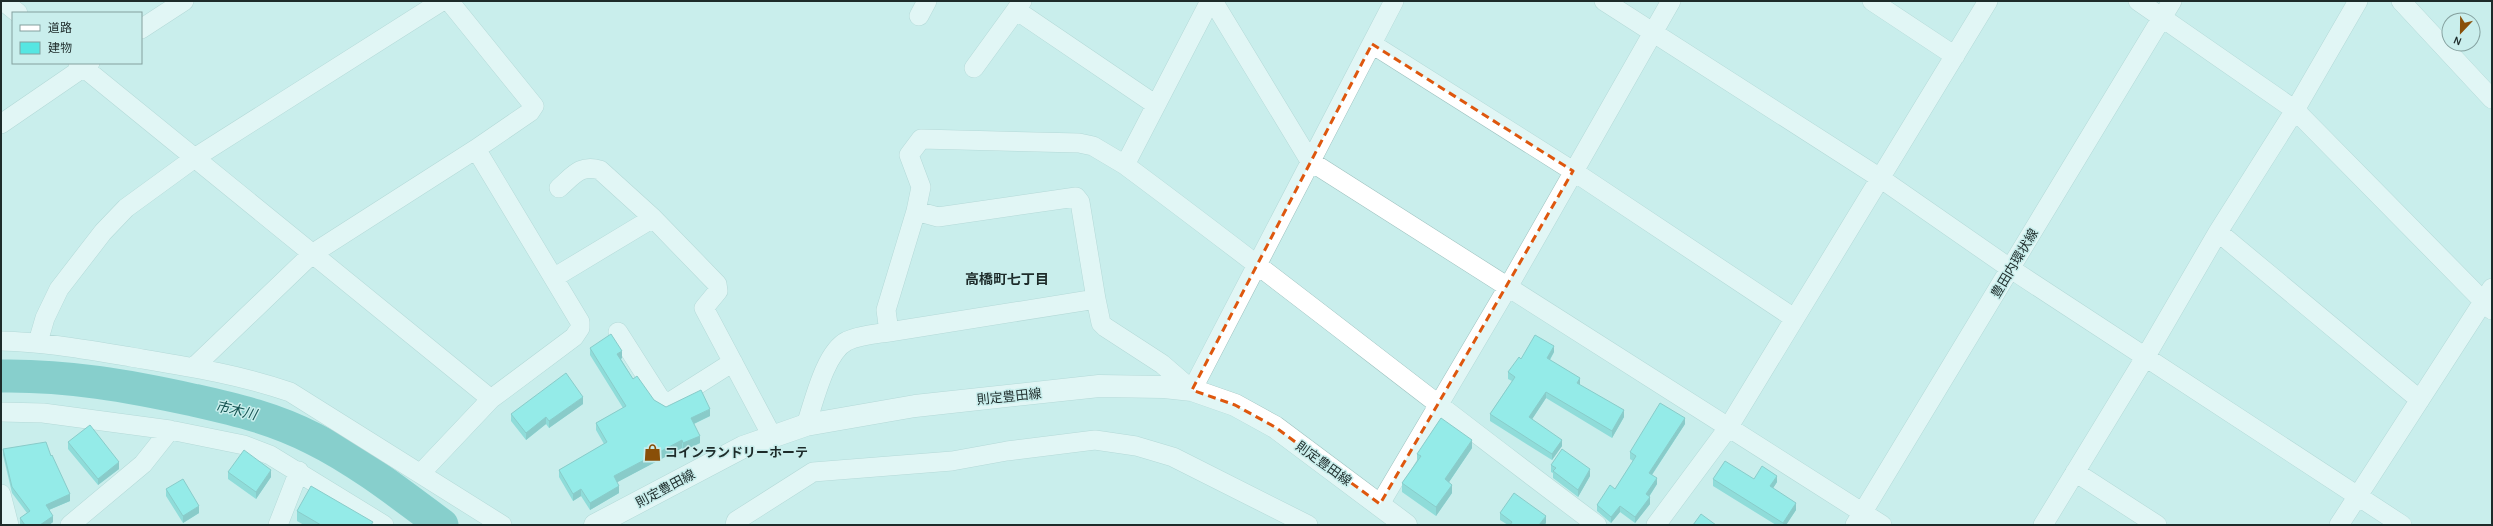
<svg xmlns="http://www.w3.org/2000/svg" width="2493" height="526" font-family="Karla,'Noto Sans JP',sans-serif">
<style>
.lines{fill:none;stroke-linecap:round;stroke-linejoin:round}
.river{stroke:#39a8a5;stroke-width:33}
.minor-casing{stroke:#9cc0be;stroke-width:20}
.major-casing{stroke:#9cc0be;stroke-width:23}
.minor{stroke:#fff;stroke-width:19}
.major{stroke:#fff;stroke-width:22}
.wall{fill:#49c6c2}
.shaded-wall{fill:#3ca19e}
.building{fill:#55e6e2;stroke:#3ca19e}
.marked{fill:none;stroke:#de570e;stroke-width:3;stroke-dasharray:8 5;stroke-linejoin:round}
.labels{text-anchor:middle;stroke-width:3;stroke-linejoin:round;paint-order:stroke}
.street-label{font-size:13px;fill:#1d2b2a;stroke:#c9eeec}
.poi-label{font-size:13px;font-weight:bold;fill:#1d2b2a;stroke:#c9eeec;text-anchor:start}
.neighbourhood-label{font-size:14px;font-weight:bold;fill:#1d2b2a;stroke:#c9eeec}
.water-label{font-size:14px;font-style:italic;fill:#165452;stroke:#c9eeec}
</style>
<rect width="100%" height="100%" fill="#c9eeec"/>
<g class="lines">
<path class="river" d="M1 376C67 375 129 386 193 400 237 410 273 418 314 439 357 460 403 496 442 525"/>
<defs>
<path id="minor" d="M3 1 18 13
M1022 1 1016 10 1156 105
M1210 1 1125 165C1284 283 1439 407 1597 525
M1213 1 1310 161 1882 525
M1604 1 1880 178 2011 269 2402 525
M1872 1 1955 56
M2138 1 2295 110 2492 310
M2401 1 2492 99
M919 16 927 1
M141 29 184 1
M1372 44 1573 171 1794 318
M78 63 491 399
M974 68 1016 10
M1 124 90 63
M559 188C573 176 580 164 600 170L653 218 717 284 718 291 704 308 772 436
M2218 232 2420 400
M555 277 653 218
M1096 299 1101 323 1105 327 1162 364 1192 390 1394 1
M618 332 660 398 666 402 673 400 733 362
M889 332 1096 299 1080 202 1076 197 938 217 916 211
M1 341C45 342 88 350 131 357 185 366 238 374 290 392L502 525
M38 342 45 318 59 289 103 232 126 208 196 157 442 1
M194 367 312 254 476 149 530 112 534 106 449 1
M1 412 43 413 170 430 244 445 270 455 384 525
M806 425C814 402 825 352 847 341 860 335 876 334 889 332L886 310 916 211 921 187 909 155 921 139 1079 143 1093 146 1125 165
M2075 472 2157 525
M421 473 491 399 574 337 580 328V322L476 149
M1 494 9 525
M1380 504 1508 287 1671 1
M70 525 143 464 170 430
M278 525 299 471
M735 525 736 521 813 472 952 461 1007 451 1095 440 1136 446 1173 457 1308 525
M1656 525 1728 428 1988 1
M1855 525 2172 1
M2043 525 2146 356 2218 232 2295 110 2358 1
M2339 525 2492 288"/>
<path id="major" d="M595 525 743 447 806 425 915 406 1099 386 1164 387 1192 390 1235 405 1275 427 1406 525"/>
</defs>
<use href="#minor" class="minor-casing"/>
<use href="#major" class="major-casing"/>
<use href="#minor" class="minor"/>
<use href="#major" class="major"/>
</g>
<path class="wall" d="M590 348 622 358 621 359 633 379 654 400 666 407 710 416 694 424 700 443 683 451 682 448 617 482 619 493 590 510 581 496 573 501 559 477V470L604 444 596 430V423L623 408 590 355Z
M1554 352 1550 360 1580 385 1624 417 1612 438 1546 398 1532 419 1562 446 1552 460 1490 421V414L1512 381 1508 379V372L1521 359Z
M583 404 549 428 546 424 526 440 511 421V414Z
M1685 424 1652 475 1657 484 1649 497 1650 504 1635 523 1620 512 1611 523 1597 511V505L1615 489 1633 461 1630 459V452Z
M68 442 119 469 98 485 68 449Z
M1472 448 1449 482 1452 493 1436 516 1402 492V483L1417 462V454Z
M3 449 51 456 70 501 49 510 53 522 49 525H21L20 524V518L27 513 12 493 3 455Z
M1551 465 1590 476 1578 497 1553 478V473L1551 472Z
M228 472 271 477 256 499 228 479Z
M1713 479H1754L1777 482 1773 488 1796 510 1786 525H1776L1713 486Z
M166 489 199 513 183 523 166 496Z
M297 511 373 525H304L297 521Z
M1500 513 1546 523 1544 525H1508L1500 520Z"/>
<path class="shaded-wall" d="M1554 346V352L1547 364V358Z
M622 351V358L617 361V354Z
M1580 378V385L1577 383Z
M1546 392V398L1529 424V417Z
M583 397V404L549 428V421Z
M710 409V416L691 425V418Z
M1624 410V417L1612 438V431Z
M546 417V424L526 440V433Z
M1685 418V424L1649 479V473Z
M700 436V443L683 451V443Z
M682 440V448L614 484V476Z
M1472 440V448L1445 488V479Z
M1562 440V446L1552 460V454Z
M119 462V469L98 485V479Z
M1590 469V476L1578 497V490Z
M271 470V477L256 499V492Z
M1777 476V482L1770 493V486Z
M1657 478V484L1646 501V494Z
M1452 485V493L1436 516V507Z
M619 486V493L590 510V503Z
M581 489V496L573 501V494Z
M70 494V501L46 511V505Z
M1650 497V504L1635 523V517Z
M1796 503V510L1786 525H1783V523Z
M199 506V513L183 523V516Z
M1620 506V512L1611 523V517Z
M53 516V522L49 525H40Z
M1546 516V523L1544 525H1539Z"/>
<path class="building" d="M611 334 622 351 617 354 633 379 637 376 654 400 666 407 701 390 710 409 691 418 700 436 683 443 682 440 614 476 619 486 590 503 581 489 573 494 559 470 607 442 596 423 626 406 590 348Z
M1535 335 1554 346 1547 358 1580 378 1577 383 1624 410 1612 431 1546 392 1529 417 1562 440 1552 454 1490 414 1515 377 1508 372 1519 357 1521 359Z
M566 373 583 397 549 421 546 417 526 433 511 414Z
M1660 403 1685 418 1649 473 1657 478 1646 494 1650 497 1635 517 1620 506 1611 517 1597 505 1610 485 1615 489 1636 456 1630 452Z
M1441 418 1472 440 1445 479 1452 485 1436 507 1402 483 1421 456 1417 454Z
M90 425 119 462 98 479 68 442Z
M46 442 51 456 52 455 70 494 46 505 53 516 40 525H25L20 518 30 511 12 487 3 449Z
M1562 449 1590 469 1578 490 1553 471 1556 468 1551 465Z
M244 450 271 470 256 492 228 472Z
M1725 461 1754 479 1762 466 1777 476 1770 486 1796 503 1783 523 1713 479Z
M183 479 199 506 183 516 166 489Z
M311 486 373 522 371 525H321L297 511Z
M1514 493 1546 516 1539 525H1510L1512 522 1500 513Z
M1701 514 1716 525H1693Z"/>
<path d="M0 0H2493V526H0ZM1372 44 1573 171 1380 504 1275 427 1235 405 1192 390Z" fill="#c9eeec" fill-opacity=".55" fill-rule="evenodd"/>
<path class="marked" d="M1372 44 1573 171 1380 504 1275 427 1235 405 1192 390Z"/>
<defs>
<symbol id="shop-bare" viewBox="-9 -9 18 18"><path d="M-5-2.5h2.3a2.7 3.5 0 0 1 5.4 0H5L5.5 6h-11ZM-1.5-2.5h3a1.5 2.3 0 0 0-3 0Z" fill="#894f08" stroke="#c9eeec" stroke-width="2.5" paint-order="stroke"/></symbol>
</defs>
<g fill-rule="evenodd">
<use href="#shop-bare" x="640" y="440" width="25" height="25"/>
</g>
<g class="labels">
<g class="street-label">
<text transform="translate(2014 263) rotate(-59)" y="5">豊田内環状線</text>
<text transform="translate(1009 396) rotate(-6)" y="5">則定豊田線</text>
<text transform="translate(1324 463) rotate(36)" y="5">則定豊田線</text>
<text transform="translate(665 488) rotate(-28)" y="5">則定豊田線</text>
</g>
<g class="poi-label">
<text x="665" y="457">コインランドリーホーテ</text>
</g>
<g class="neighbourhood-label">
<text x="1007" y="284">高橋町七丁目</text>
</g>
<g class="water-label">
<text transform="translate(236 410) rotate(13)" y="5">市木川</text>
</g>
</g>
<rect width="2493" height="526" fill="none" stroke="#1d2b2a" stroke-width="4"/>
<rect x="12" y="12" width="130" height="52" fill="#c9eeec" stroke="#84a09e"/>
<rect x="20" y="25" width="20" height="6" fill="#ffffff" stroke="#84a09e"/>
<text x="48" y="32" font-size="12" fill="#1d2b2a">道路</text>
<rect x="20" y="42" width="20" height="12" fill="#55e6e2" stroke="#84a09e"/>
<text x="48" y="52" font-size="12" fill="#1d2b2a">建物</text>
<g transform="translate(2461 32) rotate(202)"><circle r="19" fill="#c9eeec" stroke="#84a09e"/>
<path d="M0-3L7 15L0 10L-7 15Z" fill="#894f08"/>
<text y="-6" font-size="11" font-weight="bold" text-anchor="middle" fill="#1d2b2a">N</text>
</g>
</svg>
